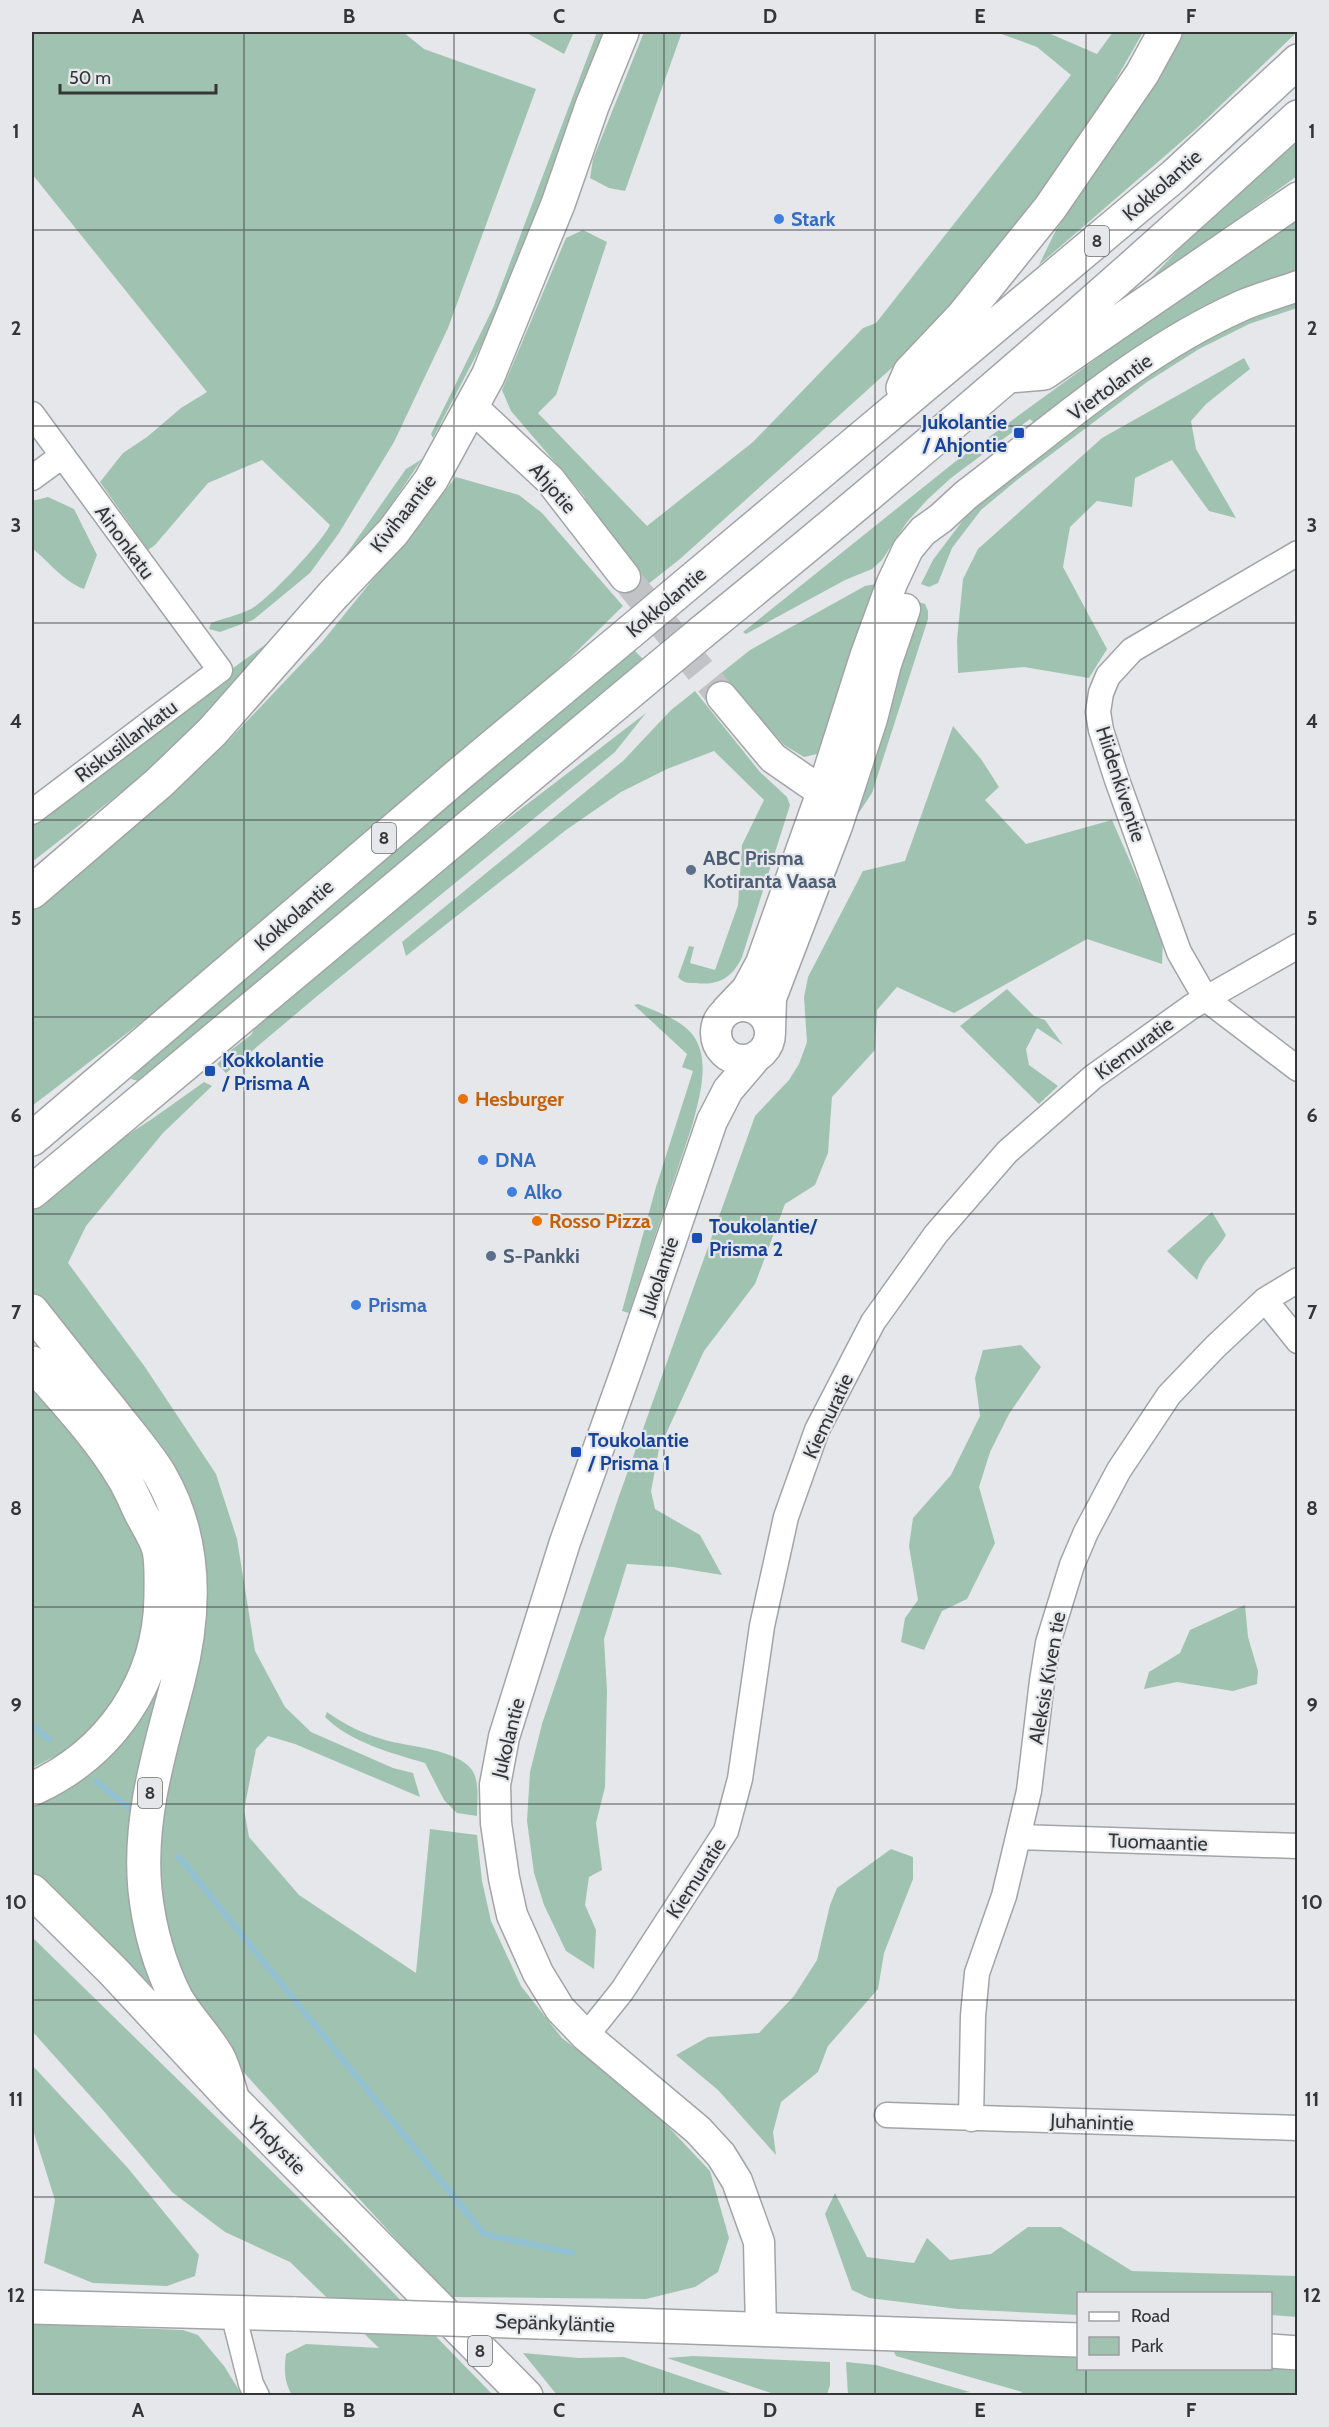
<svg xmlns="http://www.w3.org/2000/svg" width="1329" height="2427" font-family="Cabin,sans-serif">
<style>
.green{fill:#a0c3b1}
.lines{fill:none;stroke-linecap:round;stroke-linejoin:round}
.stream{stroke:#92c1d3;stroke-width:6}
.tertiary-tunnel{stroke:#c2c3c6;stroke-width:30;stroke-dasharray:30 15;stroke-linecap:butt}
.minor-casing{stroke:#a2a4a7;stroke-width:27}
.tertiary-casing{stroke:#a2a4a7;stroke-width:33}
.secondary-casing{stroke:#a2a4a7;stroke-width:36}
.trunk-casing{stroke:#a2a4a7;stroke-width:36}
.minor{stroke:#fff;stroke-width:24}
.tertiary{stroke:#fff;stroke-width:30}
.secondary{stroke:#fff;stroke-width:33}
.trunk{stroke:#fff;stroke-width:33}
.secondary-bridge-casing{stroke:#a2a4a7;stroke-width:36;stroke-linecap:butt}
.trunk-bridge-casing{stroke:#a2a4a7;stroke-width:36;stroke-linecap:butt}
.secondary-bridge{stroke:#fff;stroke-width:33}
.trunk-bridge{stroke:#fff;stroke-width:33}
.grid{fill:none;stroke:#343536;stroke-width:1.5;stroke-opacity:0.55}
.shop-dot{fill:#3f7fe0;stroke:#e5e7ea;stroke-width:2}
.transit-dot{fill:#1a4fb4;stroke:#e5e7ea;stroke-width:2}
.service-dot{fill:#5c6f8a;stroke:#e5e7ea;stroke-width:2}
.food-dot{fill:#e8710a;stroke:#e5e7ea;stroke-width:2}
.labels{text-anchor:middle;stroke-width:4.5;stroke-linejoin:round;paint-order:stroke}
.shield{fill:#e5e7ea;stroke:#696a6c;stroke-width:1.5}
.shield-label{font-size:18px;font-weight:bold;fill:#343536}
.street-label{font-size:20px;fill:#343536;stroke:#e5e7ea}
.shop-label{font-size:20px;font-weight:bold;fill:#366cbe;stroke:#e5e7ea;text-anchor:start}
.transit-label{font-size:20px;font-weight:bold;fill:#164399;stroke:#e5e7ea;text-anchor:start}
.service-label{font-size:20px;font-weight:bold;fill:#4e5e75;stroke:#e5e7ea;text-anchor:start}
.food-label{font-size:20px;font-weight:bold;fill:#c56008;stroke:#e5e7ea;text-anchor:start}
.neatline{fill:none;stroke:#343536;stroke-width:2}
.grid-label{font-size:20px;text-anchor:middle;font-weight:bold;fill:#343536}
</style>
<rect width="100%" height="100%" fill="#e5e7ea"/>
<path class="green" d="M32 32H403L424 49 536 89 448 328 394 442 339 533 310 573 253 620 220 632 209 629 211 623C224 618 239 615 251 609 267 601 323 541 330 525L262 460 208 483 155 545 148 550 100 482 123 453 147 437 181 408 207 392 32 174Z
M525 32H574L564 54Z
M597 32H608L547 186 521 261 495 319 433 438 431 434 493 308Z
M644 32H682L625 191 609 188 590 178 593 159Z
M996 32H1046L1097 54 1113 32H1146L1142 34 1059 179 915 347 680 559 647 585 598 528 584 496 511 411 502 390 566 238 583 230 607 242 556 395 538 413 647 526 753 442 863 328 876 323 1071 75 1037 47Z
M1176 32H1297L1196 129 1039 265 1056 230 1118 139Z
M1297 140V176L1139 291 1193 234Z
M1297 213V272L1037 425 1030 419 951 478 928 499 907 522 882 560 872 569 845 580 746 634 743 632 956 461Z
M1297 300V308L1249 324 1199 349 1147 382 1017 480 981 510 952 548 938 583 929 587 921 584 933 560 975 504 1142 376 1247 317Z
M1244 358 1250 369 1206 404 1191 421 1196 449 1236 518 1209 511 1172 460 1135 478 1132 507 1097 501 1070 527 1063 567 1107 649 1089 678 1024 667 958 673 957 640 963 579 978 549 1102 438Z
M422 459 357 555 265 661 151 769 32 862V813L276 637 340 563 406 469Z
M456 477 519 495 542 513 623 606 513 714 152 1014 32 1106V905L229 740 322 642Z
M48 497 74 509 97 555 84 589C63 581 49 562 32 548V501Z
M876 584 829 741 817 754 804 757 784 745 720 674 750 650 865 586Z
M915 601 925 604 928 611V619L872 793 854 820Z
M634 650 645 661 142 1082 131 1079 178 1031Z
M695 691 760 772 787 797 790 805 742 957C733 977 719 986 696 983 688 983 683 983 678 977L689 946 694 947 690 963 715 970 738 905 742 845 764 800 714 751 667 769 621 792 566 830 406 956 402 942 623 761 671 710Z
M646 713 615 752 316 997 226 1073 217 1064 231 1050 251 1035 260 1018 376 920Z
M953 726 981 759 999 787 985 800 1026 844 1112 820 1163 937 1162 964 1087 939 954 1013 897 987 877 1010 875 1050 832 1097 828 1153 815 1185 785 1204 755 1284 704 1351 659 1449 651 1491 655 1509 700 1535 722 1575 673 1567 627 1564 604 1639 607 1691 605 1787 596 1823 602 1870 589 1877 585 1905 596 1930 594 1969 566 1951 544 1905 534 1873 527 1821 530 1772 542 1724 619 1496 755 1116 789 1080 799 1064 807 1042 804 997 808 977 863 871 905 861Z
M1007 989 1034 1016 1045 1020 1063 1045 1037 1028 1026 1049 1029 1065 1058 1086 1039 1104 960 1026Z
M638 1004C655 1011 680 1019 692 1034 712 1059 699 1099 692 1126L629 1313 622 1311 656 1187 693 1071 682 1067 687 1054 634 1005Z
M204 1082 212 1086 163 1133 86 1226 68 1263 145 1367 216 1474 237 1539 255 1651 285 1707 311 1732 393 1768 413 1773 420 1797 295 1744 268 1736 256 1749 244 1810 249 1837 299 1895 416 1973 430 1829 477 1835 482 1881 491 1921 521 1986 562 2038 644 2101 710 2171 729 2238 718 2272 695 2287 646 2299 449 2297 226 2053 171 1957 157 1880 156 1847 204 1577 32 1295V1212L87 1161 152 1119Z
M1212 1212 1226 1235C1215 1254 1204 1257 1197 1280L1167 1251Z
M1021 1345 1041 1367 1009 1414 990 1452 979 1487 995 1543 967 1599 942 1611 924 1650 901 1642 905 1618 918 1600 909 1546 913 1518 951 1475 980 1416 975 1378 983 1350Z
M32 1380 102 1463 148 1560 149 1612 122 1703 86 1740 32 1768Z
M142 1479 164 1516 183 1584 136 1800 173 2020 32 1872V1802L111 1753 144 1714 162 1670Z
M1245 1605 1248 1637 1258 1671 1257 1684 1233 1691 1177 1682 1144 1689 1149 1672 1180 1653 1190 1630Z
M327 1712C345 1725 364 1734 385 1740 409 1747 457 1749 472 1770 480 1782 477 1802 477 1816L457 1813 444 1800 425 1763C391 1753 350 1742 325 1717Z
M891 1849 913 1857V1879L884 1953 878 1989 828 2046 818 2072 781 2102 773 2132 776 2155 718 2090 676 2055 708 2037 759 2033 794 1996 817 1960 830 1905 837 1888Z
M32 1937 345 2243 493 2395H292C284 2382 284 2369 286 2354L306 2344 379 2348 290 2262 225 2232 172 2192 101 2108 32 2031Z
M32 2065 127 2167 199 2255 195 2276 167 2286 93 2283 44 2263 55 2200 32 2127Z
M835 2193 867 2257 914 2263 927 2238 950 2260 991 2254 1028 2227H1061L1132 2271 1297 2276V2317L1271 2315 1270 2294H1078V2315L958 2309 869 2298 852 2290 825 2214Z
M32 2324 183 2330 198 2335 224 2366 242 2395H32Z
M892 2348 1078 2352V2368H1271L1297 2370V2395H1019L1022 2392 896 2356Z
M523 2353 579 2358 624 2357 736 2395H557Z
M693 2356 830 2362V2385L827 2395H777L667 2358Z
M846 2362 876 2365 970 2392 940 2396 848 2395Z"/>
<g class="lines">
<path class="stream" d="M32 1725 49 1739
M96 1781 129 1808
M179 1857 484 2234 572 2253"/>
<path class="tertiary-tunnel" d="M625 577 722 697"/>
<defs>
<path id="minor" d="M32 414 220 670 32 812
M32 478 62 456
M1298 553 1132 650 1108 676 1101 693 1098 712 1101 730 1117 780 1179 952 1206 999 1298 1069
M1265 1300 1298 1341
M1018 1837 1298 1846
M586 2036 622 1991 726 1831 740 1779 762 1626 786 1517 817 1430 873 1322 936 1234 1007 1152 1093 1077 1191 1007 1298 946
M887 2115 1298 2128
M971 2119 973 2016 977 1973 1004 1896 1029 1791 1042 1681 1048 1643 1072 1565 1086 1532 1119 1470 1169 1395 1215 1347 1265 1300 1298 1280
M233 2313 251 2384 257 2396"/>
<path id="tertiary" d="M472 407 550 480 625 577
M722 697 773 758 822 792 841 798
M716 1033a27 27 0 1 1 54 0a27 27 0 1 1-54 0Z
M727 1010 747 989 761 963 822 792 865 657 892 583 908 549 923 531 941 518 966 495C1054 428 1140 351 1241 306 1259 298 1279 293 1298 286
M770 1030 771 998 837 826 872 719 886 664 905 609
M757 1056 728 1090 712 1121 629 1363 565 1542 504 1737 495 1785 496 1823 504 1878 512 1915 538 1973 560 2009 586 2036 698 2130 721 2155 737 2181 759 2242 761 2329"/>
<path id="secondary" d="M32 892 159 783 212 732 333 595 393 532 431 480 488 376 558 204 592 106 622 32
M32 2307 296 2314
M539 2322 1078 2340
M1270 2351 1298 2353"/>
<path id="trunk" d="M1009 376 1044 373 1298 199
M903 388 910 372 963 316 1050 208 1142 74 1165 32
M673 596 1174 176 1298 61
M702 632C905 467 1105 295 1298 117
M32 1139 456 777 630 632
M32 1192 660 667
M32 1311C58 1344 84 1377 111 1410 127 1431 146 1452 160 1475 197 1539 196 1612 178 1681 160 1749 138 1819 145 1890 149 1928 159 1964 176 1998 188 2019 206 2036 218 2057 225 2070 228 2086 233 2100
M32 1363C63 1399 98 1435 123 1477 130 1488 135 1501 141 1513 147 1525 156 1538 159 1550 162 1564 161 1582 161 1596 160 1682 110 1754 32 1789
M32 1891 113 1971 233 2100 526 2396"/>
</defs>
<use href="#minor" class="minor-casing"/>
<use href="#tertiary" class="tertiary-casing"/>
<use href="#secondary" class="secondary-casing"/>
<use href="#trunk" class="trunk-casing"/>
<use href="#minor" class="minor"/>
<use href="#tertiary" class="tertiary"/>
<use href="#secondary" class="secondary"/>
<use href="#trunk" class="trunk"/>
<defs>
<path id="secondary-bridge" d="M296 2314 539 2322"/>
<path id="trunk-bridge" d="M630 632 673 596
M660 667 702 632"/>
</defs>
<use href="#secondary-bridge" class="secondary-bridge-casing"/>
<use href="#trunk-bridge" class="trunk-bridge-casing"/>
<use href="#secondary-bridge" class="secondary-bridge"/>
<use href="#trunk-bridge" class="trunk-bridge"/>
</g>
<path class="grid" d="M244 32V2396M454 32V2396M664 32V2396M875 32V2396M1086 32V2294M32 230H1298M32 426H1298M32 623H1298M32 820H1298M32 1017H1298M32 1214H1298M32 1410H1298M32 1607H1298M32 1804H1298M32 2000H1298M32 2197H1298M1086 2368V2396"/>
<g class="shop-dot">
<circle cx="779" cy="219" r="6"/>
<circle cx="483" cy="1160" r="6"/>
<circle cx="512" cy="1192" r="6"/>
<circle cx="356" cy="1305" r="6"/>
</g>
<g class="transit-dot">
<rect x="1013" y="427" width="12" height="12" rx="3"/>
<rect x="204" y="1065" width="12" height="12" rx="3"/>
<rect x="691" y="1232" width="12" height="12" rx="3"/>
<rect x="570" y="1446" width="12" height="12" rx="3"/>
</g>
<g class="service-dot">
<circle cx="691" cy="870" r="6"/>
<circle cx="491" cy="1256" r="6"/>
</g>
<g class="food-dot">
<circle cx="463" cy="1099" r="6"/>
<circle cx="537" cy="1221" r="6"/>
</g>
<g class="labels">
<g class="shield">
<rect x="1085" y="226" width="24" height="30" rx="4.5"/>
<rect x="372" y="823" width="24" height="30" rx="4.5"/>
<rect x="138" y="1778" width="24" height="30" rx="4.5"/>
<rect x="468" y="2336" width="24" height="30" rx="4.5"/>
</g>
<g class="shield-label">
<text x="1097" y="247">8</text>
<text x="384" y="844">8</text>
<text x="150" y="1799">8</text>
<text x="480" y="2357">8</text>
</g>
<g class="street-label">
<text transform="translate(1162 185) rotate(-41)" y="7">Kokkolantie</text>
<text transform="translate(1110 387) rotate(-36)" y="7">Viertolantie</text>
<text transform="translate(553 488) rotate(49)" y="7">Ahjotie</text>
<text transform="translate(403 513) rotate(-52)" y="7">Kivihaantie</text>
<text transform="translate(125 542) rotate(54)" y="7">Ainonkatu</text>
<text transform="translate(666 602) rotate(-40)" y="7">Kokkolantie</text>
<text transform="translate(126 741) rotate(-37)" y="7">Riskusillankatu</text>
<text transform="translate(1121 784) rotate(72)" y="7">Hiidenkiventie</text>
<text transform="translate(294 915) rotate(-41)" y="7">Kokkolantie</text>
<text transform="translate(1134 1048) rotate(-36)" y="7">Kiemuratie</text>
<text transform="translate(659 1276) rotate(-71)" y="7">Jukolantie</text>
<text transform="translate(828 1416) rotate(-65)" y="7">Kiemuratie</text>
<text transform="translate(1047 1678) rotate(-80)" y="7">Aleksis Kiven tie</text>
<text transform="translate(508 1738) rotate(-76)" y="7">Jukolantie</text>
<text transform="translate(1158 1842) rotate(2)" y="7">Tuomaantie</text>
<text transform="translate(696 1878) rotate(-57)" y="7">Kiemuratie</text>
<text transform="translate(1092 2122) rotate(2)" y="7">Juhanintie</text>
<text transform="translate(277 2145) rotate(45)" y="7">Yhdystie</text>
<text transform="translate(555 2323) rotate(2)" y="7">Sepänkyläntie</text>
</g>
<g class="shop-label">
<text x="791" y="226">Stark</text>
<text x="495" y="1167">DNA</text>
<text x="524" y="1199">Alko</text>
<text x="368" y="1312">Prisma</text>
</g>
<g class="transit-label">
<text x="1007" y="429" text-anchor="end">Jukolantie<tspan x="1007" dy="23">/ Ahjontie</tspan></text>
<text x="222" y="1067">Kokkolantie<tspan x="222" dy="23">/ Prisma A</tspan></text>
<text x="709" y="1233">Toukolantie/<tspan x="709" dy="23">Prisma 2</tspan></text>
<text x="588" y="1447">Toukolantie<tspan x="588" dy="23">/ Prisma 1</tspan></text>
</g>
<g class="service-label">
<text x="703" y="865">ABC Prisma<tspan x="703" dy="23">Kotiranta Vaasa</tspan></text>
<text x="503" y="1263">S-Pankki</text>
</g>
<g class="food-label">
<text x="475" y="1106">Hesburger</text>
<text x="549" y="1228">Rosso Pizza</text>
</g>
</g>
<rect width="1329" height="2427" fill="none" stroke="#e5e7ea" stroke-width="66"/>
<rect x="1077" y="2292" width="195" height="78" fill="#e5e7ea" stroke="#9ea0a2" stroke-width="1.5"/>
<rect x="1089" y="2312" width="30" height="9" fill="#ffffff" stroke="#9ea0a2" stroke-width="1.5"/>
<text x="1131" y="2322" font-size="18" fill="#343536">Road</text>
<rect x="1089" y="2337" width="30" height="18" fill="#a0c3b1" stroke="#9ea0a2" stroke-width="1.5"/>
<text x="1131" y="2352" font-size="18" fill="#343536">Park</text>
<path d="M60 84v9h156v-9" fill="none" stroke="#343536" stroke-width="3"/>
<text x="69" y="84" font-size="18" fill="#343536" stroke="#e5e7ea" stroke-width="4.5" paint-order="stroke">50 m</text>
<rect x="33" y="33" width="1263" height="2361" class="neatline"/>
<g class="grid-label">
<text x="138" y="23">A</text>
<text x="349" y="23">B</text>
<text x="559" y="23">C</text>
<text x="770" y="23">D</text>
<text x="980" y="23">E</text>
<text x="1191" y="23">F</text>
<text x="16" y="138">1</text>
<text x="1312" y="138">1</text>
<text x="16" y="335">2</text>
<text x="1312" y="335">2</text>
<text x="16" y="532">3</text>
<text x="1312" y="532">3</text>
<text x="16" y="728">4</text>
<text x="1312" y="728">4</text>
<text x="16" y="925">5</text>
<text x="1312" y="925">5</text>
<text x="16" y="1122">6</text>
<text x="1312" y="1122">6</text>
<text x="16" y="1319">7</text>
<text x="1312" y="1319">7</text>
<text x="16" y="1515">8</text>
<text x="1312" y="1515">8</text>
<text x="16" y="1712">9</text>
<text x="1312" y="1712">9</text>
<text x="16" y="1909">10</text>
<text x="1312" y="1909">10</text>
<text x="16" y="2106">11</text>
<text x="1312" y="2106">11</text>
<text x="16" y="2302">12</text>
<text x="1312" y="2302">12</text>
<text x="138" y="2417">A</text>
<text x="349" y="2417">B</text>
<text x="559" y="2417">C</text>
<text x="770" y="2417">D</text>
<text x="980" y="2417">E</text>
<text x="1191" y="2417">F</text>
</g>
</svg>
